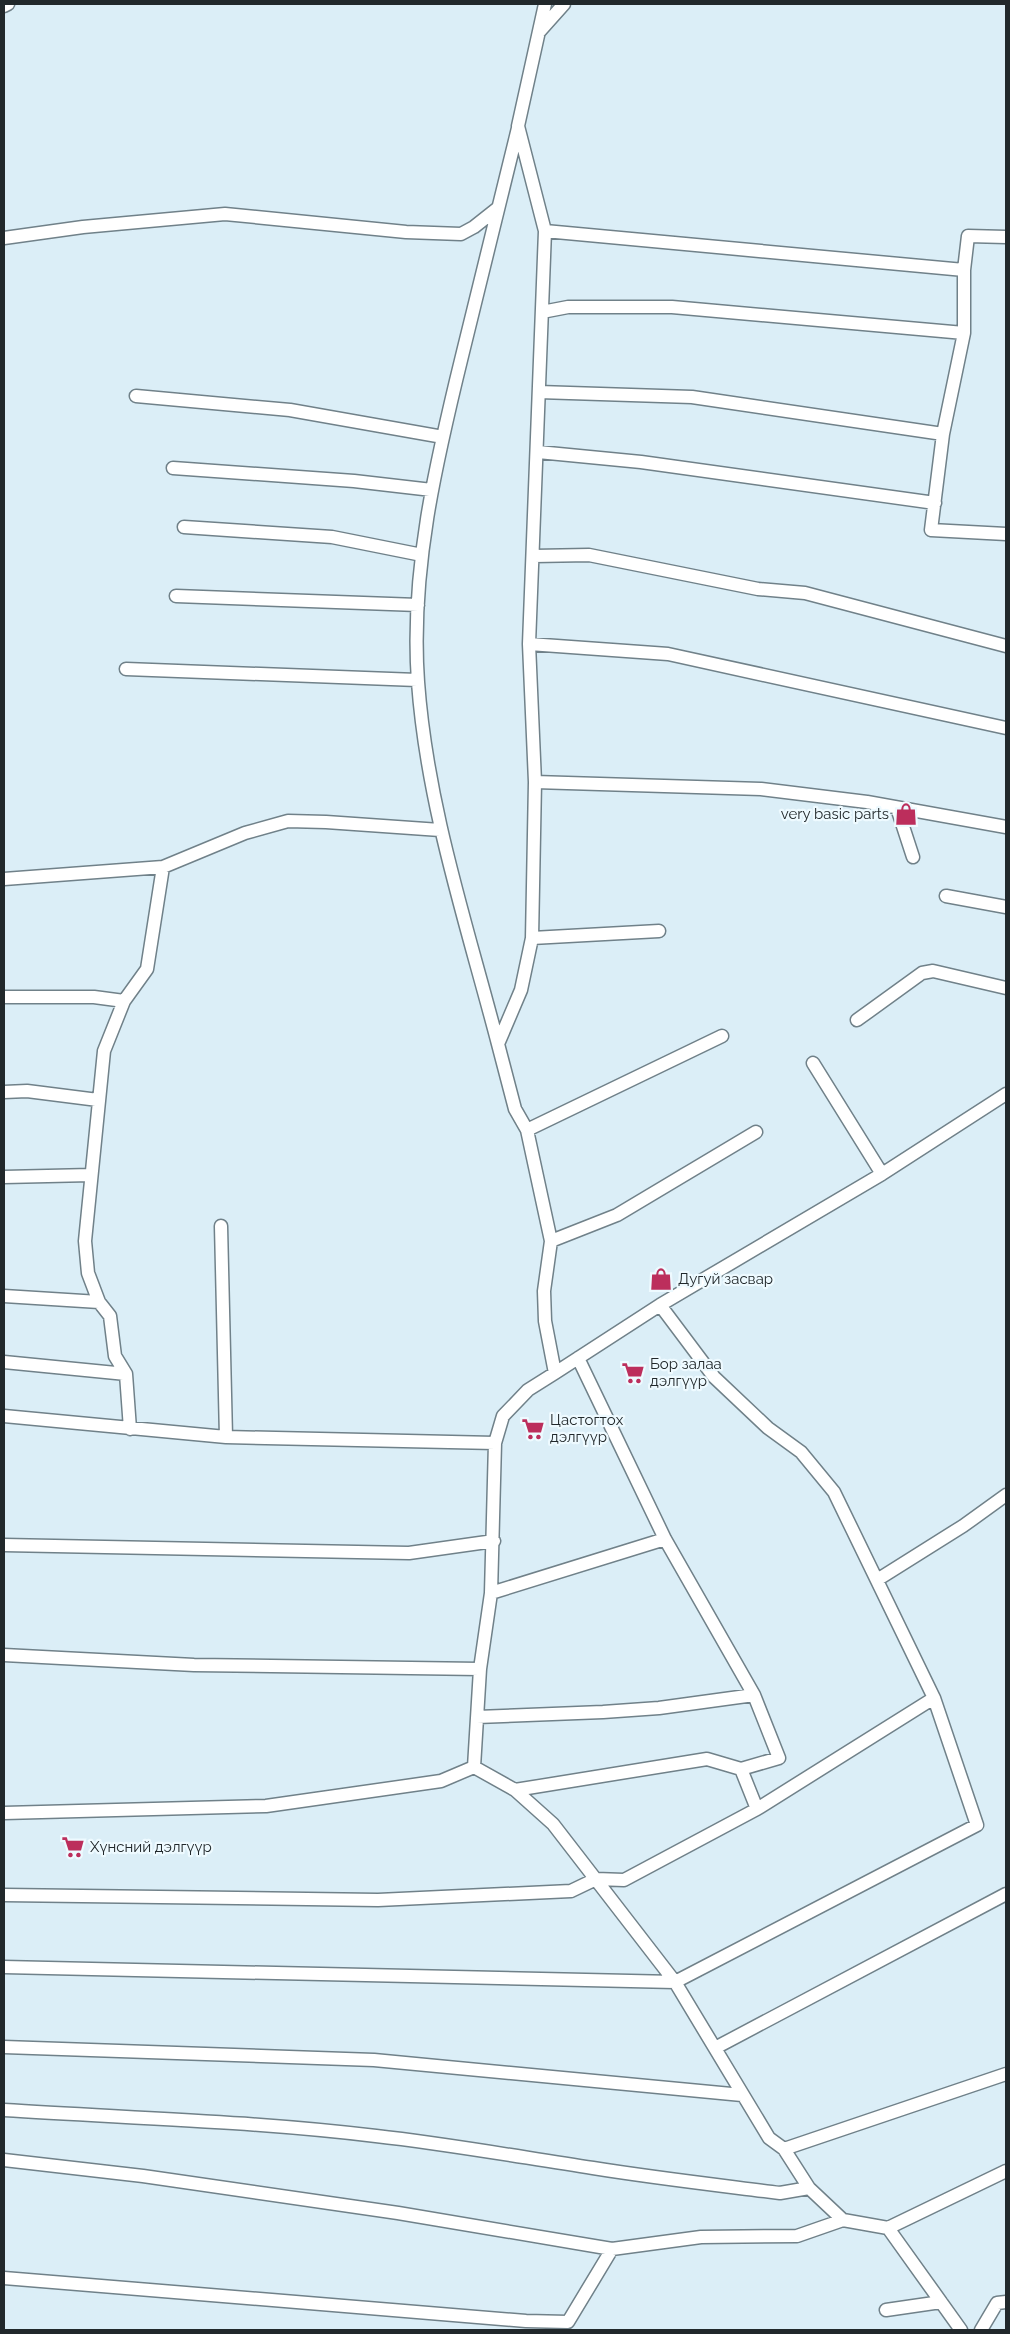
<svg xmlns="http://www.w3.org/2000/svg" width="1010" height="2334" font-family="Raleway,sans-serif">
<style>
.lines{fill:none;stroke-linecap:round;stroke-linejoin:round}
.minor-casing{stroke:#708189;stroke-width:15}
.minor{stroke:#fff;stroke-width:12}
.labels{text-anchor:middle;stroke-width:4.5;stroke-linejoin:round;paint-order:stroke}
.poi-label{font-size:15px;fill:#21282b;stroke:#eefaff;text-anchor:start}
</style>
<rect width="100%" height="100%" fill="#dbeef7"/>
<g class="lines">
<defs>
<path id="minor" d="M545 4 518 126 545 231 529 644 535 782 532 938 521 990 498 1044 515 1109 527 1130 551 1241 544 1291 545 1321 555 1373
M4 6 8 4
M539 32 564 4
M545 231 964 270
M1006 237 968 236 964 270V333L943 434 931 530 1006 534
M4 238 83 227 225 214 406 232 461 234 474 227 498 208
M542 312 568 307H672L964 333
M539 392 692 397 943 434
M136 396 290 410 443 437
M538 452 641 462 935 503
M173 468 354 481 432 490
M184 527 332 537 422 555
M534 556 589 555 758 589 805 593 1006 646
M176 596 418 605
M529 644 668 654 1006 728
M126 669 417 680
M535 782 761 789 867 802 1006 827
M897 808 913 857
M4 879 163 867 245 833 288 821 326 822 440 830
M946 896 1006 907
M532 938 659 931
M4 997H94L124 1001
M857 1020 922 973 933 971 1006 988
M498 1044C467 925 427 806 418 682 410 572 436 462 462 356 481 280 499 204 518 128
M813 1063 882 1174
M4 1092 27 1091 98 1100
M527 1130 722 1036
M4 1177 91 1175
M221 1226 226 1437
M551 1241 617 1215 756 1132
M4 1296 99 1302
M578 1358 665 1539 754 1695 779 1758 741 1769 757 1809
M4 1362 126 1374 130 1429
M126 1374 115 1356 110 1316 99 1302 88 1273 85 1241 104 1051 124 1001 147 969 163 867
M4 1416 226 1437 495 1443
M4 1545 409 1553 494 1541
M877 1580 963 1526 1006 1495
M491 1593 665 1539
M4 1655 194 1665 480 1669
M477 1717 603 1712 659 1708 754 1695
M474 1767 515 1790 553 1824 675 1982 769 2138 784 2149 809 2188 843 2220 888 2228 961 2330
M515 1790 707 1759 741 1769
M4 1813 266 1806 441 1781 474 1767 480 1669 491 1593 495 1443 503 1416 528 1390 555 1373 660 1305 882 1174 1006 1094
M4 1895 378 1900 571 1891 596 1879 624 1880 757 1809 934 1698
M4 1967 675 1982 977 1825 934 1698 834 1492 801 1452 768 1428 714 1377 660 1305
M4 2047 374 2060 742 2095
M715 2048 1006 1894
M4 2110C128 2118 252 2121 376 2136 448 2144 520 2157 593 2168 655 2178 717 2185 780 2193L809 2188
M784 2149 1006 2074
M4 2160 143 2176 398 2213 612 2249 701 2237 797 2236 843 2220
M888 2228 1006 2171
M4 2278 526 2321 568 2322 612 2249
M886 2310 941 2302
M981 2330 997 2303 1006 2302"/>
</defs>
<use href="#minor" class="minor-casing"/>
<use href="#minor" class="minor"/>
</g>
<defs>
<symbol id="shop-bare" viewBox="-9 -9 18 18"><path d="M-5-2.5h2.3a2.7 3.5 0 0 1 5.4 0H5L5.5 6h-11ZM-1.5-2.5h3a1.5 2.3 0 0 0-3 0Z" fill="#bc2e5c" stroke="#eefaff" stroke-width="2.5" paint-order="stroke"/></symbol>
<symbol id="supermarket-bare" viewBox="-9 -9 18 18"><path d="M-6-5.5h2.5l.6 2H6L4.5 2H-2.5L-4.4-4H-6ZM-1.5 3.2a1.3 1.3 0 1 0 .1 0ZM3 3.2a1.3 1.3 0 1 0 .1 0Z" fill="#bc2e5c" stroke="#eefaff" stroke-width="2.5" paint-order="stroke"/></symbol>
</defs>
<g fill-rule="evenodd">
<use href="#shop-bare" x="890" y="798" width="32" height="32"/>
<use href="#shop-bare" x="645" y="1263" width="32" height="32"/>
<use href="#supermarket-bare" x="617" y="1357" width="32" height="32"/>
<use href="#supermarket-bare" x="517" y="1413" width="32" height="32"/>
<use href="#supermarket-bare" x="57" y="1831" width="32" height="32"/>
</g>
<g class="labels">
<g class="poi-label">
<text x="889" y="819" text-anchor="end">very basic parts</text>
<text x="678" y="1284">Дугуй засвар</text>
<text x="650" y="1369">Бор залаа<tspan x="650" dy="17">дэлгүүр</tspan></text>
<text x="550" y="1425">Цастогтох<tspan x="550" dy="17">дэлгүүр</tspan></text>
<text x="90" y="1852">Хүнсний дэлгүүр</text>
</g>
</g>
<rect width="1010" height="2334" fill="none" stroke="#21282b" stroke-width="10"/>
</svg>
